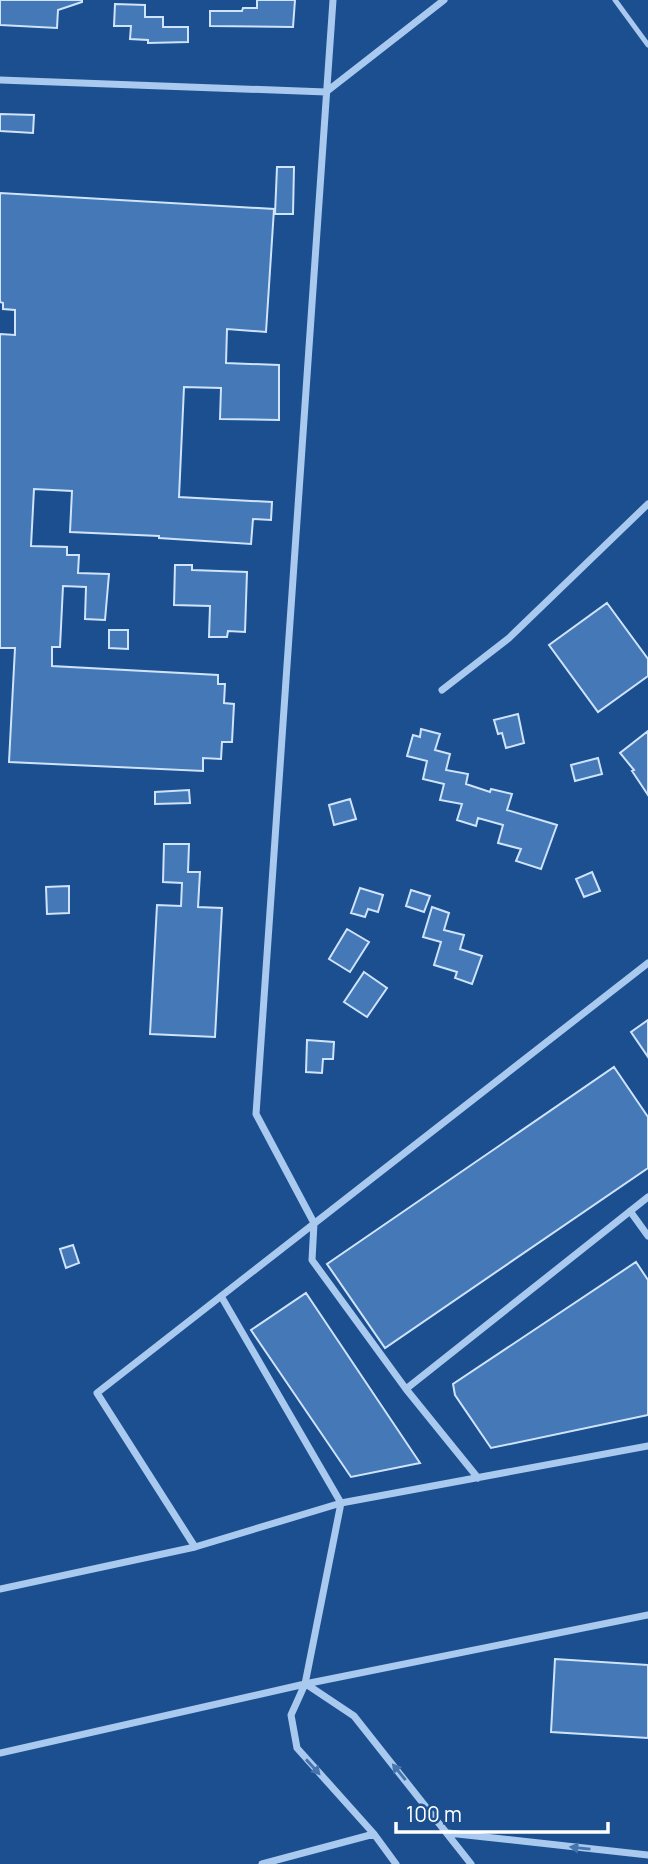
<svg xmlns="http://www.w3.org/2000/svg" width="648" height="1864" font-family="Manrope,sans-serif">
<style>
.building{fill:#4478b7;stroke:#cfe3fa;stroke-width:2}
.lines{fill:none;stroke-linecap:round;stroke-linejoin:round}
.service{stroke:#a9c9ee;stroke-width:5}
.minor{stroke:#a9c9ee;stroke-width:7}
.oneway{fill:#4674ac}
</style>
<rect width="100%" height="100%" fill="#1b4f8f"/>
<path class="building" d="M0 0H82V2L58 10 57 28 0 25Z
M257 0H295L293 27 210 26V11H242L243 8H257Z
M115 4 145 5V17H163V27H188V42L148 43V40L130 39 131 26H114Z
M0 114 34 115 33 133 0 131Z
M277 167H294L293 214H275Z
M0 193 274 209 266 332 227 329 226 363 279 365V420L220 419 221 388 184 387 179 497 272 502 271 520 253 519 251 544 159 538V536L70 532 72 491 34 489 31 546 67 547V555H79L78 573 109 574 105 620 85 619 86 587 63 586 60 647H52V666L218 675V684H225L224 703 234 704 232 742H222L221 759 203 758V771L9 762 15 648H0V334L15 335V310L3 309V303L0 302Z
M175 565H192V570L247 572 245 632 228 631 227 637H209L210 606 174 605Z
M607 603 648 659V676L598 712 549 645Z
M109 630H128V649L109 648Z
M518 714 524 743 506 748 502 733 498 734 494 720Z
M421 729 440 734 435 750 450 754 446 770 468 774 466 784 490 792 491 789 512 794 507 810 557 825 541 869 516 861 521 849 498 843 503 825 478 818 476 826 457 820 462 804 440 800 444 784 423 779 427 761 407 756 413 735 420 737Z
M648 731V795L632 771 634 770 620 753Z
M598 758 602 774 575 781 571 765Z
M189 790 190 803 155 804V792Z
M350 799 356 819 334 825 329 805Z
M164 844H189L188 872H200L198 907 222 908 215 1037 150 1034 157 905 181 906 182 883 163 882Z
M592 872 600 891 584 897 576 879Z
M69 886V913L47 914 46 887Z
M360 888 383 895 378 912 368 909 365 917 351 913Z
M411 890 430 896 424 912 406 906Z
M432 907 449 913 444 930 464 935 460 949 482 956 472 984 455 978 457 972 434 965 441 942 423 937Z
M347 929 369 942 350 972 329 959Z
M364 972 387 988 367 1017 344 1002Z
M648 1020V1057L631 1032Z
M307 1040 334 1042 333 1059H323L322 1073 306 1072Z
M614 1067 648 1117V1168L385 1348 327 1264Z
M73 1245 79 1263 66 1268 60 1249Z
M636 1262 648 1280V1415L491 1448 455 1395 453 1384Z
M306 1293 369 1387 420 1463 351 1477 251 1330Z
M555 1659 648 1665V1738L551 1732Z"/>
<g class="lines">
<path class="service" d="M615 0 648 45"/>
<path class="minor" d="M333 0 256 1114 314 1223 312 1260 406 1389
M0 80 326 92 444 0
M442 690 509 638 648 504
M630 1211 648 1236
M221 1296 341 1503 305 1684 291 1715 297 1748 374 1834 396 1864
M478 1478 406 1389 648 1197
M195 1547 97 1393 648 963
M0 1589 195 1547 341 1503 648 1446
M306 1684 354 1716 471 1864
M0 1753 305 1684 648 1615
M448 1833 648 1855
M262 1864 374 1834"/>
</g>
<defs><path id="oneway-solid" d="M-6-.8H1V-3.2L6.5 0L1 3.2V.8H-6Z" transform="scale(1.75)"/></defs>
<g class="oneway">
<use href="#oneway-solid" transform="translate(313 1767) rotate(48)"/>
<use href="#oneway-solid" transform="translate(399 1772) rotate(-129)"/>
<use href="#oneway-solid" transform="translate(580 1848) rotate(-174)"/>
</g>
<path d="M396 1822v10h212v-10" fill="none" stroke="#ffffff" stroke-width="3.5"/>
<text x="406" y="1822" font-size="21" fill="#ffffff" stroke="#1b4f8f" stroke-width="5" paint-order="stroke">100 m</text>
</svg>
